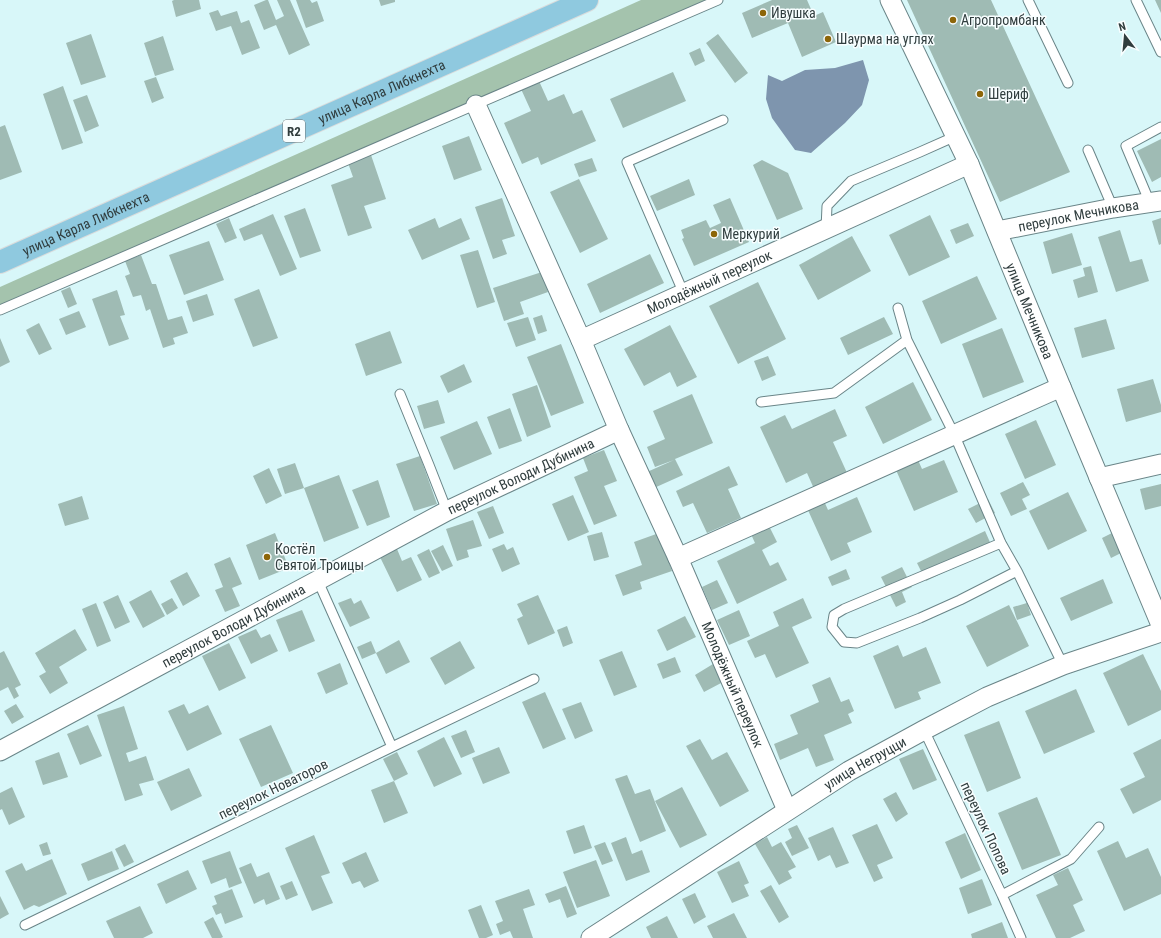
<svg xmlns="http://www.w3.org/2000/svg" width="1161" height="938" font-family="'Roboto Condensed',sans-serif">
<style>
.forest{fill:#a4c3ad}
.water{fill:#7e95ae}
.building{fill:#9fbbb4}
.lines{fill:none;stroke-linecap:round;stroke-linejoin:round}
.lane-casing{stroke:#6a8588;stroke-width:11}
.street-casing{stroke:#6a8588;stroke-width:21}
.primary-casing{stroke:#dadcdc;stroke-width:24}
.lane{stroke:#fff;stroke-width:9}
.street{stroke:#fff;stroke-width:19}
.primary{stroke:#8fc9df;stroke-width:22}
.poi-dot{fill:#8d6609;stroke:#f8feff;stroke-width:1.5}
.labels{text-anchor:middle;stroke-width:3;stroke-linejoin:round;paint-order:stroke}
.shield{fill:#f8feff;stroke:#6c7778;stroke-width:1}
.shield-label{font-size:13px;font-weight:bold;fill:#303d3e}
.poi-label{font-size:14px;fill:#303d3e;stroke:#f8feff;text-anchor:start}
.street-label{font-size:14px;fill:#303d3e;stroke:#f8feff}
</style>
<rect width="100%" height="100%" fill="#d8f7f9"/>
<path class="forest" d="M641 0H718L0 310V287Z"/>
<path class="water" d="M863 60 869 80 862 105 845 123 811 153 795 150 772 118 766 99 768 75 782 81 805 70 835 68Z"/>
<path class="building" d="M174 0H199L201 9 176 17 172 1Z
M266 0H268L276 20 284 16 277 0H290L310 45 289 55 276 25 264 30 254 5Z
M296 0H310L312 3 317 1 324 21 306 28Z
M379 0H395V2L381 6Z
M772 0H807L814 16 823 12 836 42 802 57 788 23 752 38 742 13Z
M907 0H991L1070 172 1000 202Z
M1155 0H1161V13Z
M218 10 221 16 237 11 241 23 249 20 260 48 242 55 231 26 216 31 209 13Z
M91 34 106 77 81 85 66 43Z
M718 34 748 73 735 83 706 43Z
M163 36 174 70 155 76 144 43Z
M700 48 705 61 695 66 689 53Z
M673 72 686 101 623 128 610 99Z
M156 77 164 98 152 103 144 81Z
M539 81 548 101 564 94 573 114 582 110 596 141 541 165 538 157 522 164 504 123 531 111 521 89Z
M63 86 83 143 62 150 43 94Z
M87 95 99 126 85 132 73 100Z
M5 125 22 172 0 180V127Z
M469 136 482 170 454 180 442 146Z
M1161 139V177L1152 182 1137 151Z
M371 155 386 199 364 206 372 228 348 236 331 185 353 177 348 163Z
M592 158 597 171 579 177 574 164Z
M762 160 788 173 803 209 777 220 753 165Z
M579 179 608 239 580 253 550 192Z
M689 179 695 195 657 211 650 196Z
M502 198 515 236 502 240 507 254 493 259 475 207Z
M730 198 749 242 694 266 682 239 684 238 681 230 706 220 710 228 721 223 713 205Z
M305 208 321 251 300 258 284 216Z
M273 214 297 269 280 276 262 234 244 241 239 229Z
M930 215 950 257 909 276 889 235Z
M229 218 237 238 225 243 216 224Z
M435 218 439 228 461 218 470 239 422 260 408 230Z
M1161 218V244L1159 245 1152 221Z
M968 223 974 236 956 244 950 230Z
M1120 230 1130 262 1142 259 1149 281 1116 292 1098 237Z
M1072 233 1082 265 1052 274 1043 242Z
M852 236 871 271 818 300 799 265Z
M209 241 224 280 184 295 169 255Z
M478 250 495 302 477 308 460 255Z
M650 254 664 283 600 313 587 284Z
M141 255 152 284H156L168 320 182 316 188 333 173 338 175 344 163 348 150 309 146 311 141 295 133 297 125 276 130 274 125 261Z
M1091 266 1098 292 1078 298 1073 280 1085 276 1083 268Z
M542 272 548 292 520 302 524 314 504 321 493 288Z
M977 276 997 319 941 344 922 301Z
M758 282 786 339 738 364 709 306Z
M70 287 77 304 68 308 61 291Z
M259 289 278 338 253 347 234 299Z
M117 290 125 315 120 316 129 339 109 346 92 299Z
M207 294 214 315 193 322 186 301Z
M79 311 86 327 66 335 59 319Z
M542 315 547 331 538 334 533 318Z
M528 317 536 340 516 347 507 323Z
M884 317 893 334 848 355 840 338Z
M1106 319 1115 349 1082 358 1074 328Z
M39 323 52 349 39 355 26 330Z
M670 325 697 377 677 387 670 372 644 386 624 349Z
M1002 328 1024 382 983 398 962 344Z
M390 331 402 363 366 376 355 344Z
M0 338 10 362 0 367Z
M561 344 584 403 551 416 527 357Z
M768 356 776 375 762 381 754 361Z
M464 364 472 382 448 393 440 376Z
M1153 379 1161 405V412L1126 422 1117 389Z
M913 382 932 420 883 444 865 407Z
M537 385 551 427 527 437 512 394Z
M692 394 713 443 675 459 683 475 654 488 647 472 674 460 655 467 647 447 665 439 653 411Z
M438 400 445 423 424 429 417 406Z
M510 408 522 441 499 449 487 417Z
M835 409 847 436 833 442 848 475 815 491 807 473 786 483 760 427 785 415 792 429Z
M1036 420 1056 465 1025 479 1005 434Z
M477 421 492 454 454 470 440 437Z
M604 450 617 481 604 486 617 516 594 525 574 477 588 471 583 458Z
M420 456 437 504 414 511 396 464Z
M918 460 922 469 944 460 958 492 914 511 896 470Z
M295 463 304 488 285 494 277 469Z
M729 466 738 485 728 489 741 518 707 533 693 503 683 507 676 491Z
M269 468 282 496 266 504 253 476Z
M339 475 359 528 324 542 304 488Z
M378 480 390 517 367 526 352 490Z
M1023 482 1030 495 1022 499 1027 509 1011 516 1000 493Z
M1161 484V506L1145 510 1140 489Z
M1068 492 1087 531 1048 550 1029 511Z
M573 495 589 532 568 541 552 504Z
M82 496 89 519 65 526 58 504Z
M857 497 872 532 847 543 851 552 831 561 807 508 824 501 828 510Z
M988 499 995 513 976 523 968 509Z
M493 506 504 533 489 539 477 512Z
M473 520 482 546 467 550 469 557 457 561 446 529Z
M768 524 777 542 762 550 770 566 778 562 787 580 737 604 717 561 755 543 750 532Z
M985 531 993 549 926 581 917 563Z
M602 532 609 557 594 561 587 536Z
M275 533 289 568 259 580 246 545Z
M659 533 672 571 640 582 642 589 623 596 615 575 642 565 634 542Z
M1112 533 1121 553 1111 558 1102 538Z
M504 544 507 550 513 547 520 564 502 572 492 549Z
M443 545 453 566 442 571 431 551Z
M397 549 402 561 411 557 422 580 397 592 380 557Z
M429 549 440 573 429 578 417 555Z
M230 557 242 584 232 588 240 606 225 612 215 590 223 587 214 564Z
M902 567 912 587 902 592 906 602 896 607 881 577Z
M846 569 850 579 832 586 828 577Z
M187 572 200 596 183 606 170 581Z
M1103 579 1113 603 1071 621 1060 598Z
M717 580 728 603 712 610 702 587Z
M151 590 165 616 143 628 129 602Z
M118 595 130 622 115 629 103 602Z
M538 595 555 633 528 645 517 619 523 616 517 604Z
M172 598 178 608 167 615 161 604Z
M351 598 354 604 361 600 370 618 350 627 338 603Z
M803 598 812 618 792 627 809 663 776 678 765 654 755 658 747 641 779 626 773 612Z
M96 603 111 641 97 647 82 609Z
M1027 603 1031 615 1017 620 1013 607Z
M1009 605 1029 646 987 667 966 626Z
M302 610 315 641 289 652 276 620Z
M739 610 750 636 729 645 717 620Z
M685 616 696 637 667 651 657 630Z
M567 626 573 643 563 647 557 630Z
M75 629 87 650 59 667 68 683 50 694 39 676 46 672 35 653Z
M256 629 261 638 270 634 278 651 251 664 238 637Z
M399 640 410 662 386 674 376 653Z
M371 641 376 653 362 659 357 647Z
M460 641 475 668 445 685 430 658Z
M229 643 246 678 219 691 202 656Z
M898 645 903 657 926 647 941 683 918 692 921 699 895 709 873 656Z
M4 651 21 685 15 688 19 696 14 699 8 687 0 691V653Z
M622 651 637 687 614 696 599 660Z
M1143 654 1161 691V710L1128 726 1103 673Z
M675 657 681 672 663 679 657 664Z
M340 663 348 684 326 694 317 673Z
M713 664 723 682 704 692 695 675Z
M830 677 841 702 849 699 854 711 848 714 852 723 824 735 834 760 816 767 808 748 780 760 774 744 798 734 790 715 819 702 812 685Z
M1076 689 1095 732 1044 754 1025 711Z
M545 692 566 739 543 749 522 702Z
M581 702 593 731 575 739 562 709Z
M16 704 24 717 12 724 4 711Z
M184 704 189 714 208 705 222 734 187 751 168 711Z
M124 706 138 749 126 753 129 762 146 756 154 780 139 784 143 795 125 801 97 715Z
M999 721 1021 778 987 792 964 735Z
M88 725 102 756 80 765 67 734Z
M271 725 293 773 261 787 239 739Z
M466 730 475 752 461 758 451 736Z
M444 737 462 774 434 787 417 751Z
M700 739 712 760 727 752 749 791 720 807 686 746Z
M1161 739V800L1133 814 1120 789 1145 777 1133 753Z
M499 747 510 773 483 784 472 758Z
M923 749 937 780 913 790 899 759Z
M59 752 68 777 43 785 35 761Z
M397 752 408 774 394 781 383 759Z
M189 768 202 796 171 811 157 782Z
M627 775 635 794 650 789 666 831 640 842 615 779Z
M394 781 408 813 384 823 371 790Z
M12 787 25 817 9 825 2 809 0 810V793Z
M682 787 707 835 680 848 655 801Z
M896 792 908 814 896 822 883 799Z
M1037 797 1061 855 1022 870 998 813Z
M877 824 893 858 877 865 883 878 874 882 852 835Z
M584 825 592 848 574 854 566 831Z
M797 825 809 848 792 856 785 842 792 838 788 829Z
M833 827 849 863 836 868 830 855 818 861 808 838Z
M965 833 981 870 961 879 945 842Z
M314 835 330 873 321 876 333 903 312 911 285 848Z
M626 837 632 854 642 850 650 872 626 881 611 843Z
M767 837 772 847 781 842 796 867 788 871 792 878 779 885 755 844Z
M1118 841 1126 858 1148 848 1161 877V894L1124 911 1097 851Z
M47 842 51 854 43 856 39 845Z
M605 842 613 861 602 865 594 846Z
M125 844 134 862 124 867 115 849Z
M112 851 119 869 88 881 81 864Z
M230 851 242 883 229 888 226 878 211 884 202 861Z
M366 852 379 881 364 888 360 881 352 884 342 863Z
M52 859 67 894 39 907 34 905 24 910 5 871 22 863 26 871Z
M596 860 610 896 577 908 563 872Z
M739 861 749 883 744 885 749 896 732 903 717 872Z
M251 863 257 877 269 872 280 899 266 905 264 899 254 904 239 868Z
M1068 868 1083 900 1073 905 1085 931 1070 938H1056L1036 895 1058 885 1053 875Z
M188 870 197 889 166 904 157 884Z
M982 879 992 905 968 914 959 888Z
M292 881 298 895 286 900 280 886Z
M771 885 789 917 779 923 760 891Z
M566 886 577 914 567 918 560 899 549 903 545 894Z
M232 889 243 917 225 924 221 913 216 915 212 906 217 904 214 896Z
M529 889 535 905 523 909 533 938H513L510 931 500 935 496 924 503 921 495 901Z
M695 893 706 917 694 924 682 899Z
M0 896 9 914 0 919Z
M481 905 493 935 486 938H479L468 910Z
M140 906 153 933 143 938H114L106 921Z
M734 913 747 938H713L707 926Z
M667 916 678 938H651L646 927Z
M213 917 223 937 221 938H212L204 922Z
M1002 922 1008 938H972L971 934Z"/>
<g class="lines">
<defs>
<path id="lane" d="M1028 0 1068 83
M1136 0 1161 52
M1088 150 1113 208
M1150 203 1126 146 1161 127
M826 229 827 206 851 181 920 152 956 136
M684 294 627 162 723 120
M898 308 907 340 954 434 1001 543 1017 571 1063 665
M0 310 718 0
M400 394 429 465 447 511
M761 402 834 393 907 340
M1001 543 844 609 834 615 832 627 844 642 857 643 920 618 960 600 1017 571
M318 581 392 747
M924 730 1002 895 1021 938
M1002 895 1071 859 1099 827
M25 925 392 747 534 679"/>
<g id="street">
<path id="s1" d="M890 0 969 164 1061 387 1161 625"/>
<path id="s2" d="M476 105 581 340 619 430 678 558 787 810"/>
<path id="s3" d="M997 231 1113 208 1161 201"/>
<path id="s4" d="M581 340 969 164"/>
<path d="M1099 478 1161 464"/>
<path d="M678 558 1061 387"/>
<path id="s5" d="M0 751 447 511 619 430"/>
<path id="s6" d="M591 938 849 771 924 730 987 697 1063 665 1161 632"/>
</g>
<g id="primary">
<path id="s7" d="M0 262 587 0"/>
</g>
</defs>
<use href="#lane" class="lane-casing"/>
<use href="#street" class="street-casing"/>
<use href="#primary" class="primary-casing"/>
<use href="#lane" class="lane"/>
<use href="#street" class="street"/>
<use href="#primary" class="primary"/>
</g>
<g class="poi-dot">
<circle cx="763" cy="13" r="4"/>
<circle cx="953" cy="20" r="4"/>
<circle cx="828" cy="39" r="4"/>
<circle cx="980" cy="94" r="4"/>
<circle cx="714" cy="234" r="4"/>
<circle cx="267" cy="557" r="4"/>
</g>
<g class="labels">
<rect class="shield" x="283" y="120" width="22" height="22" rx="3"/>
<g class="shield-label">
<text x="294" y="136">R2</text>
</g>
<g class="poi-label">
<text x="771" y="18">Ивушка</text>
<text x="961" y="25">Агропромбанк</text>
<text x="836" y="44">Шаурма на углях</text>
<text x="988" y="99">Шериф</text>
<text x="722" y="239">Меркурий</text>
<text x="275" y="554">Костёл<tspan x="275" dy="16">Святой Троицы</tspan></text>
</g>
<g class="street-label">
<text dy="5" stroke="none"><textPath href="#s7" startOffset="418">улица Карла Либкнехта</textPath></text>
<text dy="5" stroke="none"><textPath href="#s3" startOffset="83">переулок Мечникова</textPath></text>
<text dy="5" stroke="none"><textPath href="#s7" startOffset="94">улица Карла Либкнехта</textPath></text>
<text dy="5" stroke="none"><textPath href="#s4" startOffset="141">Молодёжный переулок</textPath></text>
<text dy="5" stroke="none"><textPath href="#s1" startOffset="341">улица Мечникова</textPath></text>
<text dy="5" stroke="none"><textPath href="#s5" startOffset="589">переулок Володи Дубинина</textPath></text>
<text dy="5" stroke="none"><textPath href="#s5" startOffset="265">переулок Володи Дубинина</textPath></text>
<text dy="5" stroke="none"><textPath href="#s2" startOffset="634">Молодёжный переулок</textPath></text>
<text dy="5" stroke="none"><textPath href="#s6" startOffset="325">улица Негруцци</textPath></text>
<text transform="translate(273 789) rotate(-26)" y="5">переулок Новаторов</text>
<text transform="translate(986 828) rotate(65)" y="5">переулок Попова</text>
</g>
</g>
<g transform="translate(1125 36) rotate(344)" stroke="#f8feff" stroke-width="3" paint-order="stroke">
<path d="M0-3L7 15L0 10L-7 15Z" fill="#303d3e"/>
<text y="-6" font-size="11" font-weight="bold" text-anchor="middle" fill="#303d3e">N</text>
</g>
</svg>
